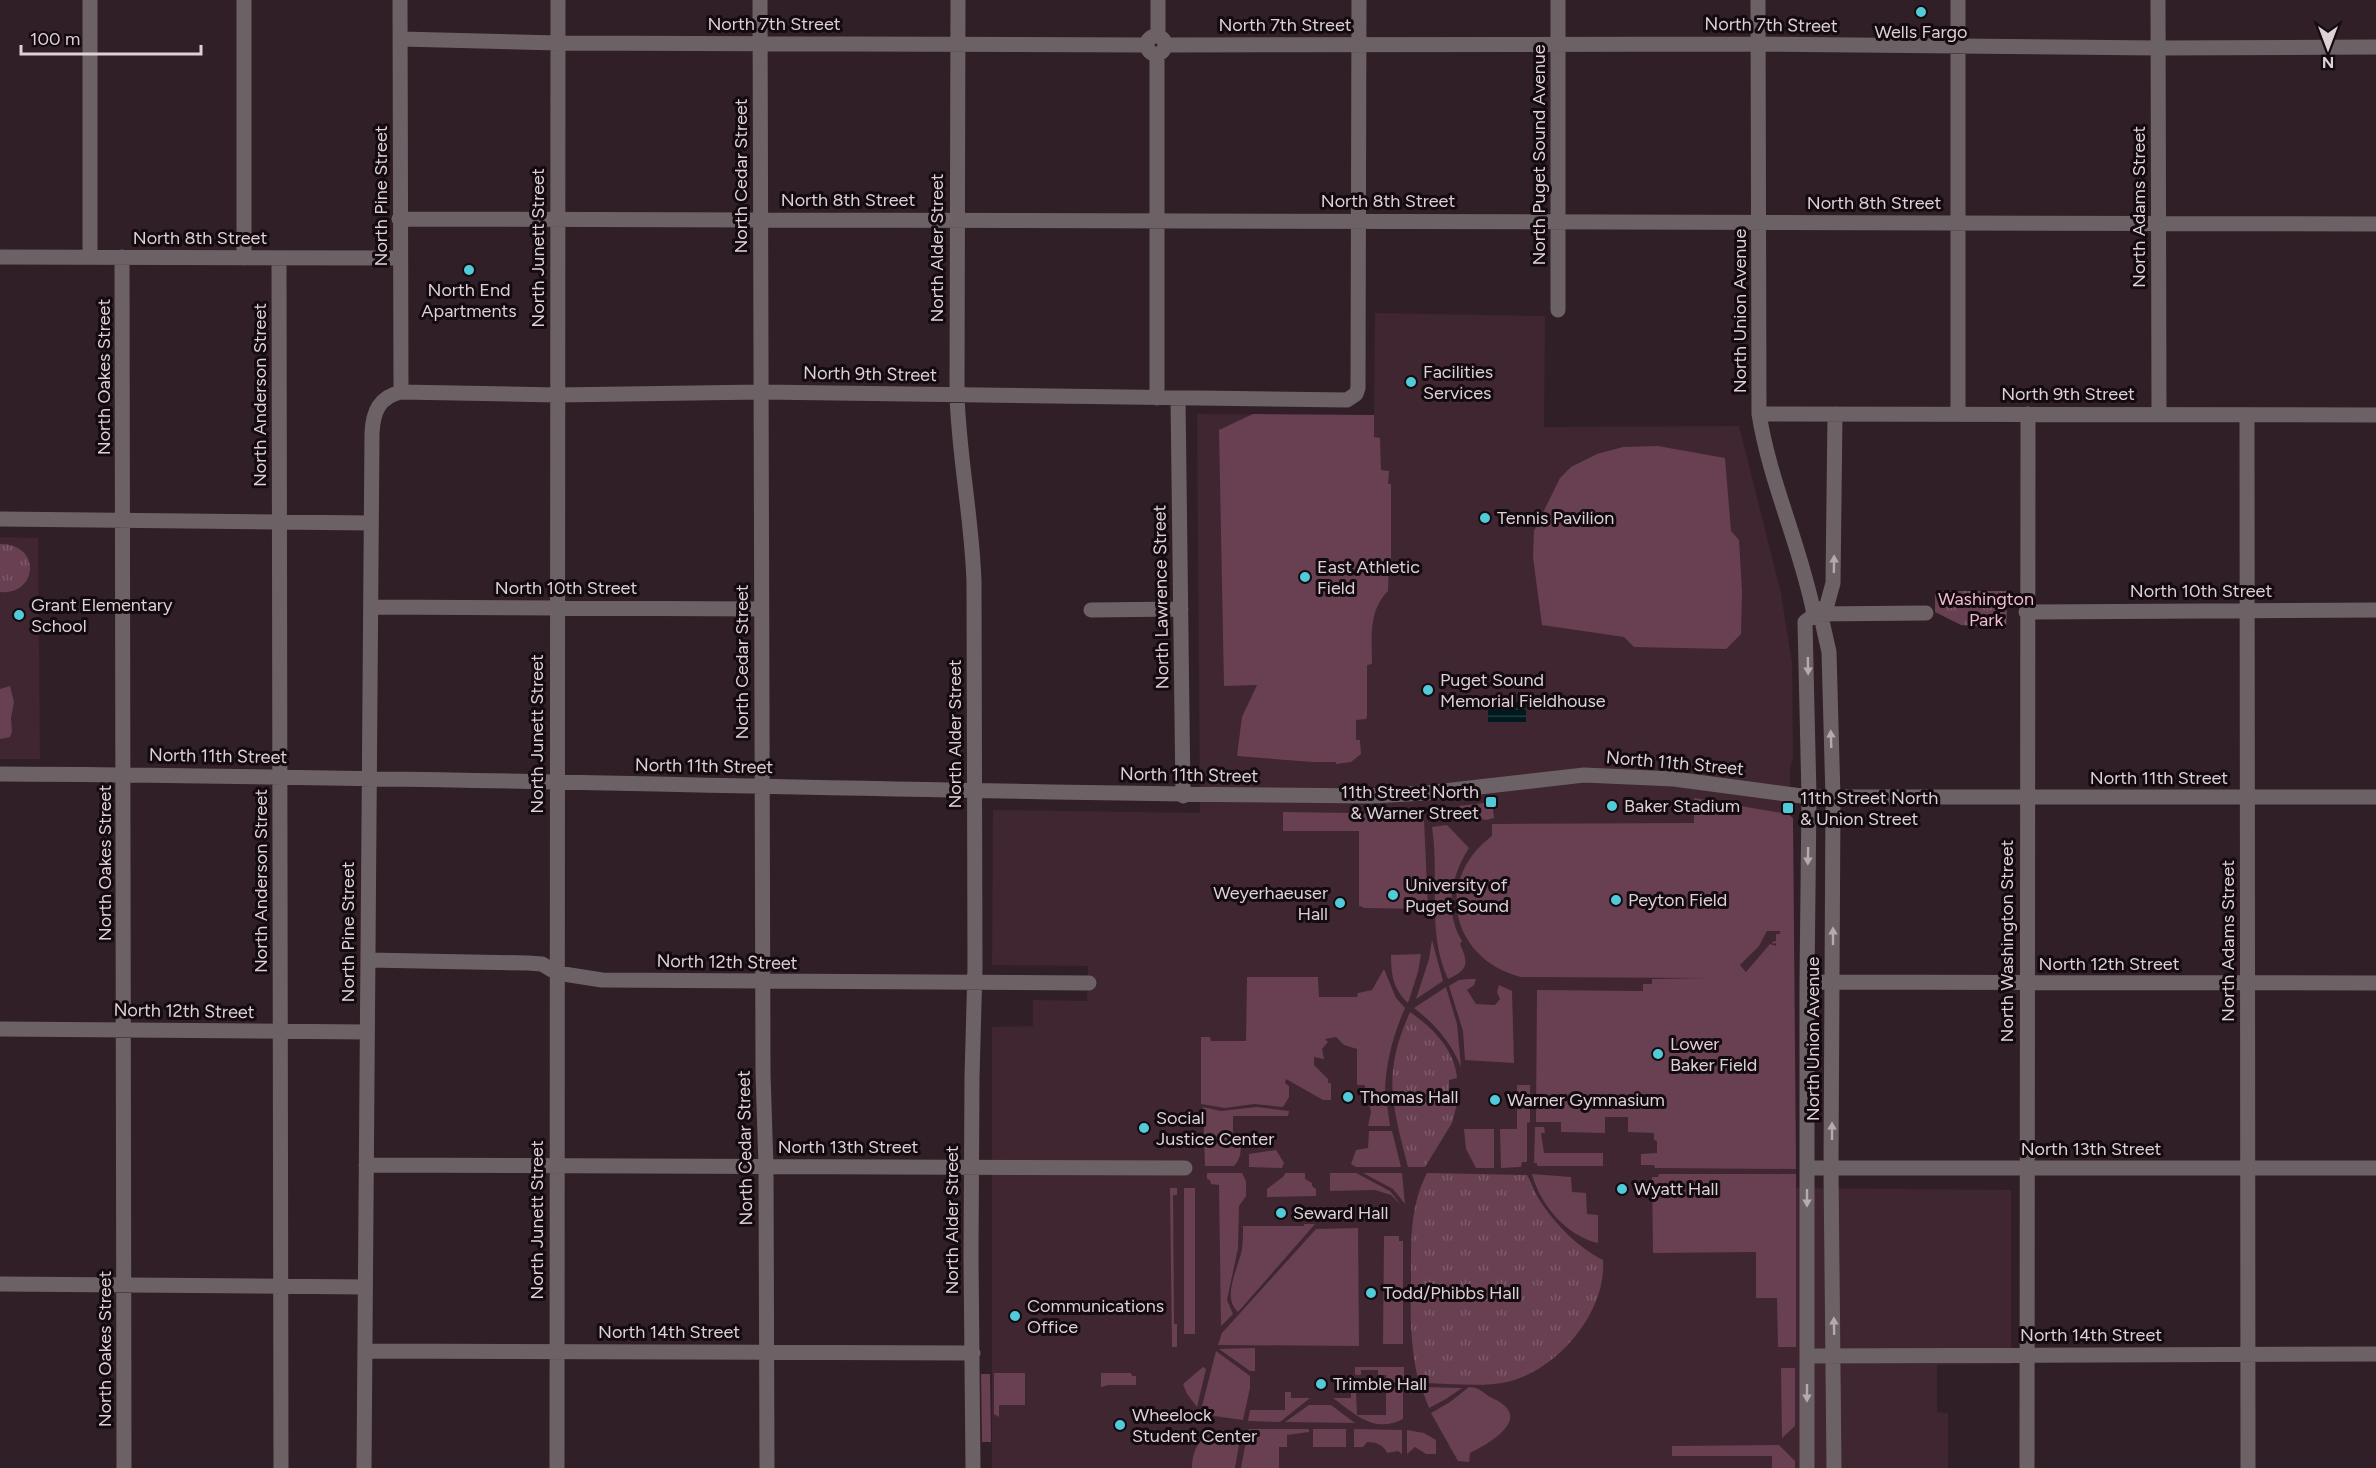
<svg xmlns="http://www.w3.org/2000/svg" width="2376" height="1468" font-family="Figtree,sans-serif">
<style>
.built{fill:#3f2631}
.green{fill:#684052;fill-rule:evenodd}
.park{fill:url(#park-tufts)}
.water{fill:url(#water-rules)}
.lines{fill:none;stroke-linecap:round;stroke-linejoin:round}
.minor{stroke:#6c6266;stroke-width:15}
.oneway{fill:#b6aaaf}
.poi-dot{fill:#52cbd9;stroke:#130b0f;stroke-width:2}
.labels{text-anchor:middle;stroke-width:6;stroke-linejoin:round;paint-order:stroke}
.street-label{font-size:18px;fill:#ded1d6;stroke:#130b0f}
.poi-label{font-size:18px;fill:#ded1d6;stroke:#130b0f;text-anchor:start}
.park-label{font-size:18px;fill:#f5b9d3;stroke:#130b0f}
</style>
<defs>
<pattern id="park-tufts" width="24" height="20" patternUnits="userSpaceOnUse" patternTransform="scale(1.5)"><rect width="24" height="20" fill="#684052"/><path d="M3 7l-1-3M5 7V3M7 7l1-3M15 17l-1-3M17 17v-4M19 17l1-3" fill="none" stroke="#7d5b6a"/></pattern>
<pattern id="water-rules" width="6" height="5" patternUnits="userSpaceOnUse" patternTransform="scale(1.5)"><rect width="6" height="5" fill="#001b1f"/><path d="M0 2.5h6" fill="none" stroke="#253b3f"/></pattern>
</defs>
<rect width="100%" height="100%" fill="#311f27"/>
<path class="built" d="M1375 313 1545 316 1544 427 1739 426 1781 594 1792 663 1793 759 1790 768V815L1793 818V825L1796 1188 2011 1190V1364L1937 1365V1412L1948 1413V1468H992V1027L1033 1026V1000L1087 1001 1088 966 992 965 993 810 1200 813 1197 414 1374 415Z
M0 537 38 538 40 759H0Z"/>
<path class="green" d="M1253 414 1374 415V437L1380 438 1381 470 1389 471 1388 484H1391V563H1389L1388 591C1368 611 1372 638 1372 664L1367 665V716L1366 719 1356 720V740H1360L1361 754 1351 762 1336 764V762H1312L1237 756 1242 717 1257 685 1224 686 1219 430Z
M1658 446 1725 458 1731 531 1739 540 1742 591 1741 634 1726 649 1634 647 1624 637 1542 625 1533 557 1534 531 1560 478 1571 467 1597 454 1623 447Z
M10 686 14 702 11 718 12 731 10 737 0 739V689Z
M1694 798 1788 814 1793 818 1796 1169 1655 1168 1654 1165H1641V1154L1657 1153V1141L1654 1140V1133L1628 1132V1117H1605V1133L1561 1132V1122H1536L1537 990 1643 991V984H1652V979L1706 978 1521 977C1451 959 1433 880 1492 836V824L1694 823ZM1767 931H1780V934H1776V941L1772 942 1773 944 1776 943V946L1770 944 1746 972 1740 965 1759 946Z
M1492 802 1494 818 1486 820 1460 815 1459 806Z
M1283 812 1419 814 1424 819 1428 909 1363 908V907L1359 906V831H1283Z
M1447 825 1469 848C1451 875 1444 912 1462 941L1460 944C1469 964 1468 970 1448 979 1426 932 1440 878 1432 827Z
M1432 940 1443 981 1416 999 1429 959Z
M1421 954 1418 972 1408 1003C1393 989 1391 974 1391 955Z
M1384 969 1396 998 1405 1008C1393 1036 1386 1061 1385 1092H1365V1085H1357V1049L1344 1045 1336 1037 1325 1039 1328 1042 1322 1049 1324 1059 1314 1057V1065L1328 1079V1083H1331V1100H1323L1286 1079 1285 1083 1289 1086V1097L1283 1107 1254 1104 1225 1108 1201 1104V1037H1210L1211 1041H1246L1247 977H1318L1319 997H1357L1358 993 1372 990Z
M1468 979H1476L1474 985 1467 990 1476 1004 1495 1005 1500 999 1497 992 1499 985 1512 991 1514 1063 1465 1060 1463 1031 1449 986 1459 980Z
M1446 987 1457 1024 1461 1067C1450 1041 1436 1025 1414 1008Z
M1517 1085H1530V1122L1527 1123V1162H1522L1521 1167 1501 1168 1500 1129H1517Z
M1367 1097H1386L1390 1126H1368L1371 1112Z
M1203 1107 1221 1111 1257 1107 1289 1111 1288 1116H1233V1138L1241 1139C1241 1151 1241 1159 1234 1166H1205Z
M1535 1127H1544L1545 1133H1541L1544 1153H1603V1166H1537V1163H1534Z
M1464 1129H1494V1168H1476L1466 1149Z
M1369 1131H1392L1401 1167H1356L1351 1164 1356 1150 1368 1148Z
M1276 1150 1284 1163 1282 1168 1249 1167V1154Z
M1207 1173H1242L1246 1181V1196L1239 1206 1238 1248 1227 1300 1233 1314 1221 1326 1219 1185 1211 1184 1210 1180 1207 1179Z
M1285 1173H1305V1179L1312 1183V1186L1316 1189V1196L1267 1197V1189L1284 1176Z
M1330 1173H1356L1390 1191 1401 1205 1391 1195 1375 1190 1330 1191Z
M1363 1173H1402L1405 1204 1393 1189Z
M1532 1174 1571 1177 1572 1192 1586 1193 1587 1214 1598 1215V1243C1566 1236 1540 1204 1532 1174Z
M1659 1174H1796V1347H1778L1777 1298H1756V1252L1653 1253 1652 1177H1658Z
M1170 1188H1177V1195H1173L1174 1324H1177V1347H1172Z
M1184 1188H1195V1334H1184Z
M1304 1224H1315L1238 1312C1221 1297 1239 1267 1242 1249 1243 1242 1243 1233 1243 1226H1304Z
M1358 1228 1359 1346 1218 1345 1222 1333 1316 1229Z
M1384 1236H1399V1241H1403V1344H1383Z
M1255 1348V1371H1250L1219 1349Z
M1216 1351 1250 1376V1388L1243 1420 1214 1416 1201 1410Z
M1203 1367 1206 1369 1197 1407 1187 1394 1183 1384Z
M1355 1367H1404V1382L1386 1383V1375H1378V1370H1361V1375H1355Z
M1781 1368H1795V1426L1782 1438Z
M994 1373H1025V1405H999V1417L994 1414Z
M1101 1373H1131L1132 1376H1136V1385H1109L1101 1387Z
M981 1374H990L991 1442H982Z
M1392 1387H1403V1419C1374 1434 1355 1414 1333 1398H1351V1392H1356L1357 1415H1386V1389H1392Z
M1421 1387 1462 1388 1446 1399 1429 1408Z
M1469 1387C1480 1387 1485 1395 1494 1399 1534 1418 1490 1443 1470 1453L1469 1462 1458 1461 1431 1413 1450 1402Z
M1285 1392H1291V1398H1310L1280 1422 1248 1421 1250 1410H1285Z
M1309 1405H1331L1355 1423 1285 1422Z
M1250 1429H1309V1432L1287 1435V1447H1279V1468H1241L1248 1430Z
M1313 1429H1346V1447H1313Z
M1354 1429 1402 1430V1454L1398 1451 1387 1453C1384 1445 1376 1442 1367 1442L1363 1447H1354Z
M1223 1430 1237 1435 1240 1439 1235 1468H1192C1192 1448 1202 1432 1223 1430Z
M1407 1430 1424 1433 1436 1440V1454H1426L1415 1447 1407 1454Z
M1779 1445 1795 1461V1468H1772V1456H1672V1446Z"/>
<path class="park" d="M0 544C43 544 37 596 0 592Z
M1935 591H2008L2006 629 1961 625 1935 612Z
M1410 1012C1432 1027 1455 1050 1457 1078L1449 1080V1099L1458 1100 1452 1123 1425 1167H1408C1392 1103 1382 1075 1410 1012Z
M1427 1173 1527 1175C1531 1181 1533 1189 1537 1196 1552 1221 1577 1247 1603 1260 1607 1313 1555 1374 1502 1383 1476 1387 1446 1383 1419 1383 1410 1347 1410 1313 1411 1277 1411 1240 1410 1206 1427 1173Z"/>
<path class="water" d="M1488 701H1526V722H1488Z"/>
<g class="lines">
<path class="minor" d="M90 0V257
M244 0V258
M400 0 401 392
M760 0 763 1074 766 1167 767 1468
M958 0 957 395C959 458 972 519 974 582L975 968 972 1077 971 1256 973 1468
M1758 0 1759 414C1770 483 1801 547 1814 614L1822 621 1829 652 1833 798 1831 1168 1834 1468
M1958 0V414
M2158 0 2159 413
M1147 45a9 9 0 1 1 18 0a9 9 0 1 1-18 0Z
M1158 36V0
M401 39 558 43 1147 45
M1165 45 1757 44 2158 48 2376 47
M399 219 2376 224
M0 257 400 258
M122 257 124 1468
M279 258 281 1468
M1558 310V0
M1157 398V54
M1178 398 1183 796
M1759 414 2376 415
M2247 415 2248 1468
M0 519 371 523
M371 607 761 609
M1091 610 1181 609
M2026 612 2376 610
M1814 614 1926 613
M0 774C457 776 914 793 1371 796L1426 793 1584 775 1674 779 1809 797H2376
M368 960 528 963 542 964 557 973 602 980 1089 983
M1807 982 2376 983
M0 1029 367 1032
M366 1165 1185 1168
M1807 1168H2376
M0 1284 365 1287
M365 1351 973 1353
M1807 1356 2376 1354
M364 1468 372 433C373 412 379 397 401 392L557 395 761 392 1347 400 1356 394 1358 388 1359 0
M557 1468 558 0
M1807 1468V982L1809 797 1805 622 1827 605 1833 583 1835 414
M2027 1468 2028 414"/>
</g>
<defs><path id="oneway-solid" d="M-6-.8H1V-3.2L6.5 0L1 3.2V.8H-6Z" transform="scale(1.5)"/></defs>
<g class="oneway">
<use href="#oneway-solid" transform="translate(1834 564) rotate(-89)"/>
<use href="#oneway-solid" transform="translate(1808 666) rotate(89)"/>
<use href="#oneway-solid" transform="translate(1831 739) rotate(-92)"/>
<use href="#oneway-solid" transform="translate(1808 856) rotate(91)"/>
<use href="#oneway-solid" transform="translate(1833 936) rotate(-90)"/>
<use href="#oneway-solid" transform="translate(1832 1131) rotate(-90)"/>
<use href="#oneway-solid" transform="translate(1807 1198) rotate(90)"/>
<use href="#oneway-solid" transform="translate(1834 1326) rotate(-91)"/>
<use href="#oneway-solid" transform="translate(1807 1393) rotate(90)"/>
</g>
<g class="poi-dot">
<circle cx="1921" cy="12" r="6"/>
<circle cx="469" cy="270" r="6"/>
<circle cx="1411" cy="382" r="6"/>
<circle cx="1485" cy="518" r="6"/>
<circle cx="1305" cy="577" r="6"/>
<circle cx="19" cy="615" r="6"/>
<circle cx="1428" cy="690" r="6"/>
<rect x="1485" y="796" width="12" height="12" rx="3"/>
<circle cx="1612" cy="806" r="6"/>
<rect x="1782" y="802" width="12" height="12" rx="3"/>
<circle cx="1393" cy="895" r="6"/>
<circle cx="1616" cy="900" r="6"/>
<circle cx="1340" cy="903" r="6"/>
<circle cx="1658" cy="1054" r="6"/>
<circle cx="1348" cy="1097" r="6"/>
<circle cx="1495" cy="1100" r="6"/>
<circle cx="1144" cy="1128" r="6"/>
<circle cx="1622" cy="1189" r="6"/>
<circle cx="1281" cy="1213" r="6"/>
<circle cx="1371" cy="1293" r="6"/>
<circle cx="1015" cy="1316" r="6"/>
<circle cx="1321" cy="1384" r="6"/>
<circle cx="1120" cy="1425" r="6"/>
</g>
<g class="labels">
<g class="street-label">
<text x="774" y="30">North 7th Street</text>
<text x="1285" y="31">North 7th Street</text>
<text transform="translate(1771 25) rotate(1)" y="6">North 7th Street</text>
<text transform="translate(1539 155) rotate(-90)" y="6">North Puget Sound Avenue</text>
<text transform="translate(741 176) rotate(-90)" y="6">North Cedar Street</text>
<text transform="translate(381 196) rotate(-90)" y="6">North Pine Street</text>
<text x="848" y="206">North 8th Street</text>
<text x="1388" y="207">North 8th Street</text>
<text x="1874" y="209">North 8th Street</text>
<text transform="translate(2139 207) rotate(-90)" y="6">North Adams Street</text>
<text x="200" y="244">North 8th Street</text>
<text transform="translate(538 248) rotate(-90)" y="6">North Junett Street</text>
<text transform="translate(937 248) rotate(-90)" y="6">North Alder Street</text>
<text transform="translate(1740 311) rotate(-90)" y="6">North Union Avenue</text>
<text transform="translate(870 374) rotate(1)" y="6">North 9th Street</text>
<text transform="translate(104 377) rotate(-90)" y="6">North Oakes Street</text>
<text x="2068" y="400">North 9th Street</text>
<text transform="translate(260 395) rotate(-90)" y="6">North Anderson Street</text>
<text x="566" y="594">North 10th Street</text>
<text x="2201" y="597">North 10th Street</text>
<text transform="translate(1161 597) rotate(-91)" y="6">North Lawrence Street</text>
<text transform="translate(742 662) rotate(-90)" y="6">North Cedar Street</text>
<text transform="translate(537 734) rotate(-90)" y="6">North Junett Street</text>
<text transform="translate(955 734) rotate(-90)" y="6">North Alder Street</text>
<text transform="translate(218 756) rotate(1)" y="6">North 11th Street</text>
<text transform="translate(1675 763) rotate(5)" y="6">North 11th Street</text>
<text transform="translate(704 766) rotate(1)" y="6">North 11th Street</text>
<text transform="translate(1189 775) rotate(1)" y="6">North 11th Street</text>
<text x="2159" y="784">North 11th Street</text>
<text transform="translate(105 863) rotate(-90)" y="6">North Oakes Street</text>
<text transform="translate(261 881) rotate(-90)" y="6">North Anderson Street</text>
<text transform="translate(348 932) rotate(-90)" y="6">North Pine Street</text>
<text transform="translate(2007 941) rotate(-90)" y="6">North Washington Street</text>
<text transform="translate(2228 941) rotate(-90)" y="6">North Adams Street</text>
<text transform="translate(727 962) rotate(1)" y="6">North 12th Street</text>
<text x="2109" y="970">North 12th Street</text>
<text transform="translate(184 1011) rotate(1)" y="6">North 12th Street</text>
<text transform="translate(1813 1039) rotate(-90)" y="6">North Union Avenue</text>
<text x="848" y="1153">North 13th Street</text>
<text transform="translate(745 1148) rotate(-91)" y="6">North Cedar Street</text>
<text x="2091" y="1155">North 13th Street</text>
<text transform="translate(537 1220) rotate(-90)" y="6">North Junett Street</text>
<text transform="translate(952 1220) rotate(-90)" y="6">North Alder Street</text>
<text x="669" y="1338">North 14th Street</text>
<text x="2091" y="1341">North 14th Street</text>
<text transform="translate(105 1349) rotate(-90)" y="6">North Oakes Street</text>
</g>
<g class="poi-label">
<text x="1921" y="38" text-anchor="middle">Wells Fargo</text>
<text x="469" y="296" text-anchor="middle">North End<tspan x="469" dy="21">Apartments</tspan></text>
<text x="1423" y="378">Facilities<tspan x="1423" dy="21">Services</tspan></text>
<text x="1497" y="524">Tennis Pavilion</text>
<text x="1317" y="573">East Athletic<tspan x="1317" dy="21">Field</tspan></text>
<text x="31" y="611">Grant Elementary<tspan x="31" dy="21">School</tspan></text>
<text x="1440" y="686">Puget Sound<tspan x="1440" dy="21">Memorial Fieldhouse</tspan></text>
<text x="1479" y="798" text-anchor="end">11th Street North<tspan x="1479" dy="21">&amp; Warner Street</tspan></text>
<text x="1800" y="804">11th Street North<tspan x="1800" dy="21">&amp; Union Street</tspan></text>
<text x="1624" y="812">Baker Stadium</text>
<text x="1405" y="891">University of<tspan x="1405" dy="21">Puget Sound</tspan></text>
<text x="1328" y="899" text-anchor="end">Weyerhaeuser<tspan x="1328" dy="21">Hall</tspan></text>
<text x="1628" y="906">Peyton Field</text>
<text x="1670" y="1050">Lower<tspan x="1670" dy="21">Baker Field</tspan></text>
<text x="1360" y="1103">Thomas Hall</text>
<text x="1507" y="1106">Warner Gymnasium</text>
<text x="1156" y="1124">Social<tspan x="1156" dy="21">Justice Center</tspan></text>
<text x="1634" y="1195">Wyatt Hall</text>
<text x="1293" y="1219">Seward Hall</text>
<text x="1383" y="1299">Todd/Phibbs Hall</text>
<text x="1027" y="1312">Communications<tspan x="1027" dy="21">Office</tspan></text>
<text x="1333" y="1390">Trimble Hall</text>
<text x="1132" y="1421">Wheelock<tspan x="1132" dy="21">Student Center</tspan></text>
</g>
<g class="park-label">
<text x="1986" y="605">Washington<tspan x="1986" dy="21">Park</tspan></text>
</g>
</g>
<g transform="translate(2328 48) rotate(180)" stroke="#130b0f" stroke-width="4.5" paint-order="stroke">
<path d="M0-4.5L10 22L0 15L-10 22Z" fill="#ded1d6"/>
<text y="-9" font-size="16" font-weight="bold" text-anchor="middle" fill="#ded1d6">N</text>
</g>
<path d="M21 45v9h180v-9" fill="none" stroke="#ded1d6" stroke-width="3"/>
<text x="30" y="45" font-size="18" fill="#ded1d6" stroke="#130b0f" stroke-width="4.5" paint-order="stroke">100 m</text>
</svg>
